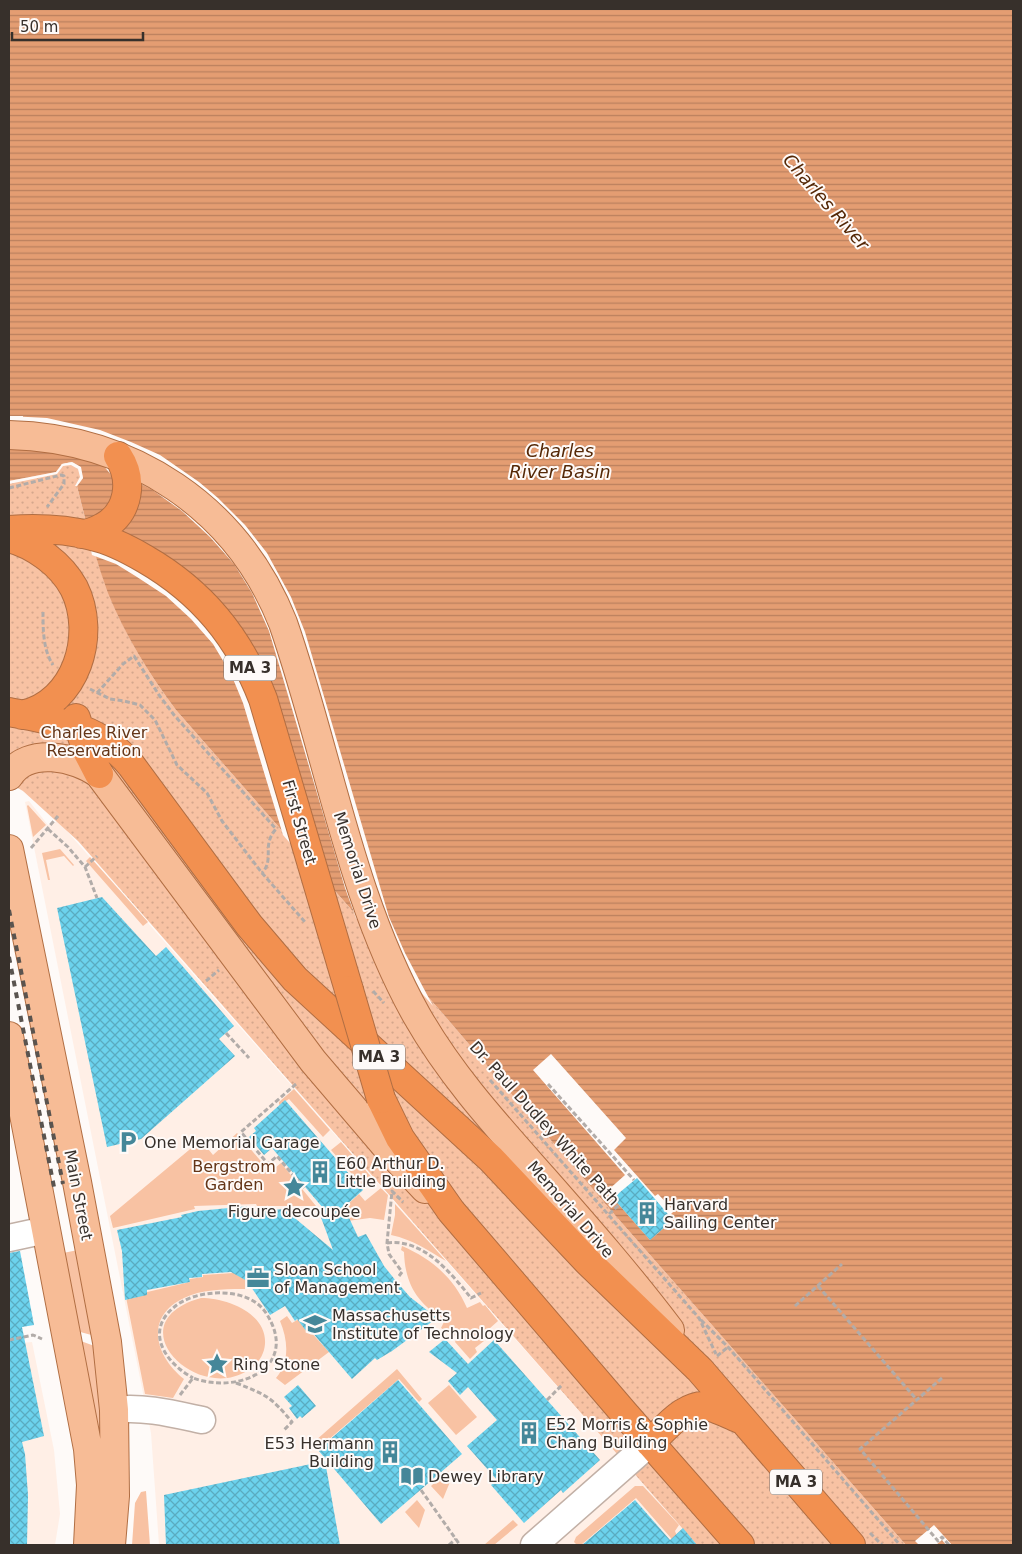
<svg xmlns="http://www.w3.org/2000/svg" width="1022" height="1554" font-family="'DejaVu Sans',sans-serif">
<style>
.built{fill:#ffefe6}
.green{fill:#f8c2a3}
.park{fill:url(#park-dots)}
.water{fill:url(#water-rules)}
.pier{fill:#fefaf8}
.building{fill:url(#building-cross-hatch)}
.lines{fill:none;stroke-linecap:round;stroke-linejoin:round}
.minor-casing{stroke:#c2b0a6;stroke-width:29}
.major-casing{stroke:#b16e43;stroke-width:30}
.highway-casing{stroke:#b16e43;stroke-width:30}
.path{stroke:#b2aca9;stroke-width:3;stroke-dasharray:5 2.5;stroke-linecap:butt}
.minor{stroke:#fff;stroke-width:26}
.major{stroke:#f7bc96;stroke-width:28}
.highway{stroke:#f29050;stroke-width:28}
.rail{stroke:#5a544f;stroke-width:4;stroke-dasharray:6 6;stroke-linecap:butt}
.highway-bridge-casing{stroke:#b16e43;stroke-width:30;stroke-linecap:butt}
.highway-bridge{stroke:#f29050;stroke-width:28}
.labels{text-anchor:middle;stroke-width:4;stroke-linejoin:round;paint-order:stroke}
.shield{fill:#fefaf8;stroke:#736d68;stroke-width:1}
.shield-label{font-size:15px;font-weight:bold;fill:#37302b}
.park-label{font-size:16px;fill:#643517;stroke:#fefaf8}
.street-label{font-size:16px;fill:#37302b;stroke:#fefaf8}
.poi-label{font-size:16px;fill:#37302b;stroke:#fefaf8;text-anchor:start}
.water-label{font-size:18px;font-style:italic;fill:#552806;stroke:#fefaf8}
</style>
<defs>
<pattern id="park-dots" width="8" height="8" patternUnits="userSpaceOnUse" patternTransform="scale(1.25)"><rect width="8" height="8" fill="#f8c2a3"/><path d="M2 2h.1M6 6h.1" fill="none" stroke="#d5a78c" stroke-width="1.8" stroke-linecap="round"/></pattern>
<pattern id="water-rules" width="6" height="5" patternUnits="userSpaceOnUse" patternTransform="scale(1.25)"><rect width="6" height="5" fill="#e49d72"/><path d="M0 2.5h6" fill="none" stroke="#ba805e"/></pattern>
<pattern id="building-cross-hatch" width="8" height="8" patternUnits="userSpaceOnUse" patternTransform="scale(1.25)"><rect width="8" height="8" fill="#6cd2ed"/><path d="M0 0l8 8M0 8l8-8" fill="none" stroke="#5aabc0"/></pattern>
</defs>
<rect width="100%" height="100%" fill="#fefaf8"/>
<path class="built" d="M29 801 48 825 58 821 697 1545H159L151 1433 25 802Z
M32 1342 54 1450 60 1514 55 1545H9V1344Z"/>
<path class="green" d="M28 805 46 825 33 837 27 806Z
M60 849 74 865 73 866 64 856 46 860 50 880H48L42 853Z
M90 857 148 922 143 926 86 861Z
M294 1089 330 1130 323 1137 289 1099 279 1105V1102Z
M237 1133 270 1172 281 1163 316 1206H257L256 1204 194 1206 195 1209 113 1228 110 1216 201 1140 213 1155Z
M341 1142 374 1180 364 1188 331 1150Z
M381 1188 388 1195 384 1220 370 1218 347 1221 336 1215 359 1194 365 1201Z
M395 1204 446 1261C427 1250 414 1240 391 1235L395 1215Z
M402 1246C432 1259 454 1278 467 1308L480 1302 483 1306 485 1305 498 1321 480 1337 484 1341 475 1348 477 1352 470 1359 455 1342 457 1337 441 1328 445 1320C418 1304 405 1285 404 1252L401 1250Z
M83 1249 95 1336 73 1330 58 1254Z
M248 1272 253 1289C232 1289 204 1288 184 1298 144 1317 155 1356 184 1379L173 1398 145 1394 126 1297 190 1282V1279L203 1277V1275Z
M201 1298C227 1298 267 1313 265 1344 264 1356 257 1365 247 1371 195 1403 115 1322 201 1298Z
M287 1316 292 1323 299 1319 329 1352 285 1385 276 1378C290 1362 288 1340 280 1321Z
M78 1340 100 1348 105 1520Z
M397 1369 422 1399 419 1402 399 1379 320 1447 315 1441Z
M449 1385 477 1417 456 1435 428 1403Z
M448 1471 452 1477 443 1499 431 1486Z
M635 1486H643L679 1525 675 1531 680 1544 677 1545 636 1498 581 1545H577L574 1542 576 1537Z
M146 1491 150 1545H132L135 1503 141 1492Z
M417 1500 425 1510 419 1528 405 1512Z
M513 1520 518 1525 494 1545H484Z"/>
<path class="park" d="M72 462 81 467 83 478 77 486C86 522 95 558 109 593 125 635 149 674 176 710L444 1015 614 1214 906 1545H697L78 841 23 791 9 783V481Z"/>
<path class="water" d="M9 9H1013V1545H906L614 1214 444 1015 176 710C149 674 125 635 108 593 95 558 86 522 77 486L83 478 80 467 72 462 62 464 56 472 9 481V449H21L23 416H9Z"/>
<path class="pier" d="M9 416 47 418 100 430 131 442 160 455 199 482 218 498 245 525 267 553 291 597 305 632 389 917 405 953 433 1006 356 918 345 888 269 631 252 593 234 564 210 537 182 511 151 489 143 485 140 486 122 531 166 555 187 570 206 586 240 625 260 658 275 694 333 893 283 835 243 703 231 674 213 644 191 619 166 596 137 577 116 564 92 555 88 539 92 520 114 505 113 477 102 464 50 451 9 449V447H19L20 419 9 418Z
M72 462 81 467 83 478 77 486H75L80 477 78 469 71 465 63 466 57 474 9 484V481L56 472 62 464Z
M551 1054 626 1138 614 1150 655 1196 658 1194 674 1211 671 1214 675 1218 650 1240 607 1191 625 1175 533 1070Z
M934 1525 952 1545H946L942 1540 936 1545H919L915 1541Z"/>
<path class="building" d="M102 897 156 956 166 947 234 1026 219 1039 235 1056 141 1139 107 1147 57 908Z
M285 1100 363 1190 344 1207 358 1237 366 1234 384 1266 396 1281 410 1297 437 1318 392 1351 377 1360 375 1358 352 1379 311 1331 307 1332 297 1319 295 1321 285 1306 270 1315 247 1281 231 1272 202 1274V1277L189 1278 190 1282 147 1290V1295L125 1300 122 1251 117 1230 182 1217 181 1215 198 1211 249 1206 250 1212 284 1209 333 1250 319 1212 323 1208 272 1148 264 1155 249 1137 256 1131 254 1128Z
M637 1178 673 1220 650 1240 613 1198Z
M20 1251 34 1325 22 1327 44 1436 22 1442 25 1454 28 1495 27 1545H9V1253Z
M445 1339 468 1364 494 1340 600 1460 563 1493 561 1490 524 1523 491 1485 497 1480 467 1446 497 1420 468 1387 460 1395 448 1381 457 1373 429 1352Z
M398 1380 462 1454 381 1524 318 1450Z
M298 1385 316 1406 302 1418 300 1416 297 1419 289 1408 292 1406 284 1397Z
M325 1461 340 1545H166L164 1495Z
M635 1500 670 1540 683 1528 697 1545H582Z"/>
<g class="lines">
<defs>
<path id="minor" d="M9 1238 46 1230
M114 1410C143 1406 174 1414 202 1420
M534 1545 650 1443"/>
<path id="major" d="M9 435C132 438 237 507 283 623 328 752 349 895 417 1016 451 1076 498 1127 543 1178 587 1228 630 1277 670 1330
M9 776C28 746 76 757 99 774L313 1061 394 1156 425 1189
M9 849 77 1182 107 1342 114 1410 115 1496 111 1545
M9 1036 88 1449 91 1485 88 1545"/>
<path id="highway" d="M9 530C36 528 65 529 92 536 111 540 128 549 145 559 202 592 239 637 263 699L349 990
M81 534C89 534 96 531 103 527 129 513 134 480 118 456
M9 538C35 545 61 564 74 588 97 634 77 703 22 715
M9 712C56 721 99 726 131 765L249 925 295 979 491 1159 588 1262 700 1370 851 1545
M76 718 86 749 99 774
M381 1099 400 1138 451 1211 624 1413 740 1545
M650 1443C665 1429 687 1400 711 1407 721 1410 730 1415 740 1419"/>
</defs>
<use href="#minor" class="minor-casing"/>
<use href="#major" class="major-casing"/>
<use href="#highway" class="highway-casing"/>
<path class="path" d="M9 488 61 475 64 476V484L47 507
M43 612C43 629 43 650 53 665
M90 689 110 699 124 701 140 705 155 720 177 765 207 793 222 821 262 873 305 922
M97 693 123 664 134 656 159 695 174 715 276 829C261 846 275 859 262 873
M48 829 68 847 85 867 97 898
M31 848 58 816
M85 867 97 856
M206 981 219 970
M373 991 384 1003
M226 1033 249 1058
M490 1080 699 1318 716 1354
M296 1084 241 1132 268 1164 277 1156 304 1188
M548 1084 634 1180
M609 1214 619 1205
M387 1243C423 1238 451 1273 471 1298L481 1293
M399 1276 402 1272 389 1254 387 1243 392 1191 403 1202
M818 1286 917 1400
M795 1306 842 1264
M701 1320 728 1347 900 1545
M9 1340 33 1335 42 1339
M717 1356 728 1347
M942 1378 860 1449 938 1541 942 1537 949 1545
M236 1383C267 1395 271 1397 292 1422L283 1431
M180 1395 193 1378C239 1395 301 1367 266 1313 249 1286 195 1288 173 1308 144 1333 167 1364 193 1378
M547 1400 562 1385
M421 1490 460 1545
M870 1533 882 1545
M449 1545 456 1539"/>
<use href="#minor" class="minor"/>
<use href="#major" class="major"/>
<use href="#highway" class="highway"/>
<path class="rail" d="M9 910 63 1184
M9 957 54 1187"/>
<defs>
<path id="highway-bridge" d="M349 990 381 1099"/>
</defs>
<use href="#highway-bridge" class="highway-bridge-casing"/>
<use href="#highway-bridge" class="highway-bridge"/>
</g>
<defs>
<symbol id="parking-bare" viewBox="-9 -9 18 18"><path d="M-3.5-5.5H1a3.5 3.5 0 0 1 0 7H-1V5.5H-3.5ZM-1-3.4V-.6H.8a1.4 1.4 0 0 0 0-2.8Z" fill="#458799" stroke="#fefaf8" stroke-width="2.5" paint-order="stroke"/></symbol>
<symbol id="building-bare" viewBox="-9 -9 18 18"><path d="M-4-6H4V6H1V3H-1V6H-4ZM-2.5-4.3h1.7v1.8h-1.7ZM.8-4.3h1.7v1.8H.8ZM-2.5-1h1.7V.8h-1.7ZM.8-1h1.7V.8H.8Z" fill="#458799" stroke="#fefaf8" stroke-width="2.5" paint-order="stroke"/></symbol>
<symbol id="sight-bare" viewBox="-9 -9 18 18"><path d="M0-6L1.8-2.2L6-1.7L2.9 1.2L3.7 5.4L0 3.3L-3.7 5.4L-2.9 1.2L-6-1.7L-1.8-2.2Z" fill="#458799" stroke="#fefaf8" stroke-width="2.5" paint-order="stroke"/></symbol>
<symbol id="office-bare" viewBox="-9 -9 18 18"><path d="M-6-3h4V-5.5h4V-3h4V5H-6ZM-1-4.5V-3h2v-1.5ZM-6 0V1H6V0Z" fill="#458799" stroke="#fefaf8" stroke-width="2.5" paint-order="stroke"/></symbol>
<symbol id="university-bare" viewBox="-9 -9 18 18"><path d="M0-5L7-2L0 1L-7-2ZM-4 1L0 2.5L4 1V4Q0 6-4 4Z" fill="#458799" stroke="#fefaf8" stroke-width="2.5" paint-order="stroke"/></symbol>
<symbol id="library-bare" viewBox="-9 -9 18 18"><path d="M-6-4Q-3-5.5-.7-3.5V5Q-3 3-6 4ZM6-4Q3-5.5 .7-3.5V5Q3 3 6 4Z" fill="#458799" stroke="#fefaf8" stroke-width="2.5" paint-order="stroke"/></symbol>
</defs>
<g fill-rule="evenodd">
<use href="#parking-bare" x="112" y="1126" width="32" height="32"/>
<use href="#building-bare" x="304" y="1156" width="32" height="32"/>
<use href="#sight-bare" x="278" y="1171" width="32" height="32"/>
<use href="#building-bare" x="631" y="1197" width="32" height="32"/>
<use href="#office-bare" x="242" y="1262" width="32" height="32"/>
<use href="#university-bare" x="299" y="1308" width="32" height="32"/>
<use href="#sight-bare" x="201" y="1348" width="32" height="32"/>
<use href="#building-bare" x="513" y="1417" width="32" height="32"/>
<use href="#building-bare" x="374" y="1436" width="32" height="32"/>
<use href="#library-bare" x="396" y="1460" width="32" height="32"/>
</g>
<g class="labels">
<g class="shield">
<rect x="224" y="655.5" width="52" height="25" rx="4"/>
<rect x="353" y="1044.5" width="52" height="25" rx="4"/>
<rect x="770" y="1469.5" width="52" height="25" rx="4"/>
</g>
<g class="shield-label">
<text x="250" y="673">MA 3</text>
<text x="379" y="1062">MA 3</text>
<text x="796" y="1487">MA 3</text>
</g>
<g class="park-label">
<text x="94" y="738">Charles River<tspan x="94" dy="18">Reservation</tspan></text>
<text x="234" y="1172">Bergstrom<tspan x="234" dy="18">Garden</tspan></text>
</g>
<g class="street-label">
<text transform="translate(300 822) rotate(74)" y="6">First Street</text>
<text transform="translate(358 870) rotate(72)" y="6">Memorial Drive</text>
<text transform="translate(545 1123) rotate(48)" y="6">Dr. Paul Dudley White Path</text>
<text transform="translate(79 1195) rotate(79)" y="6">Main Street</text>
<text transform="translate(571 1209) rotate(49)" y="6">Memorial Drive</text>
</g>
<g class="poi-label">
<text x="144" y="1148">One Memorial Garage</text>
<text x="336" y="1169">E60 Arthur D.<tspan x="336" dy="18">Little Building</tspan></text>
<text x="664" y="1210">Harvard<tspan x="664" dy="18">Sailing Center</tspan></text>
<text x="294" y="1217" text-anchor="middle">Figure decoupée</text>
<text x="274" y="1275">Sloan School<tspan x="274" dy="18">of Management</tspan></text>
<text x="332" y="1321">Massachusetts<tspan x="332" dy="18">Institute of Technology</tspan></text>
<text x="233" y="1370">Ring Stone</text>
<text x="546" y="1430">E52 Morris &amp; Sophie<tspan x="546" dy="18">Chang Building</tspan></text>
<text x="374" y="1449" text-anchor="end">E53 Hermann<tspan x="374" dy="18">Building</tspan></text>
<text x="428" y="1482">Dewey Library</text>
</g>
<g class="water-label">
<text transform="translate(826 202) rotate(49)" y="6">Charles River</text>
<text x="560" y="457">Charles<tspan x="560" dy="21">River Basin</tspan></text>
</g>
</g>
<rect width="1022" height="1554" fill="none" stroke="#37302b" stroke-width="20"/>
<path d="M12 32v8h131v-8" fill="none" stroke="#37302b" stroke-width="2.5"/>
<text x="20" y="32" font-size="15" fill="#37302b" stroke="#fefaf8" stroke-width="4" paint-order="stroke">50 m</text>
</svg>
